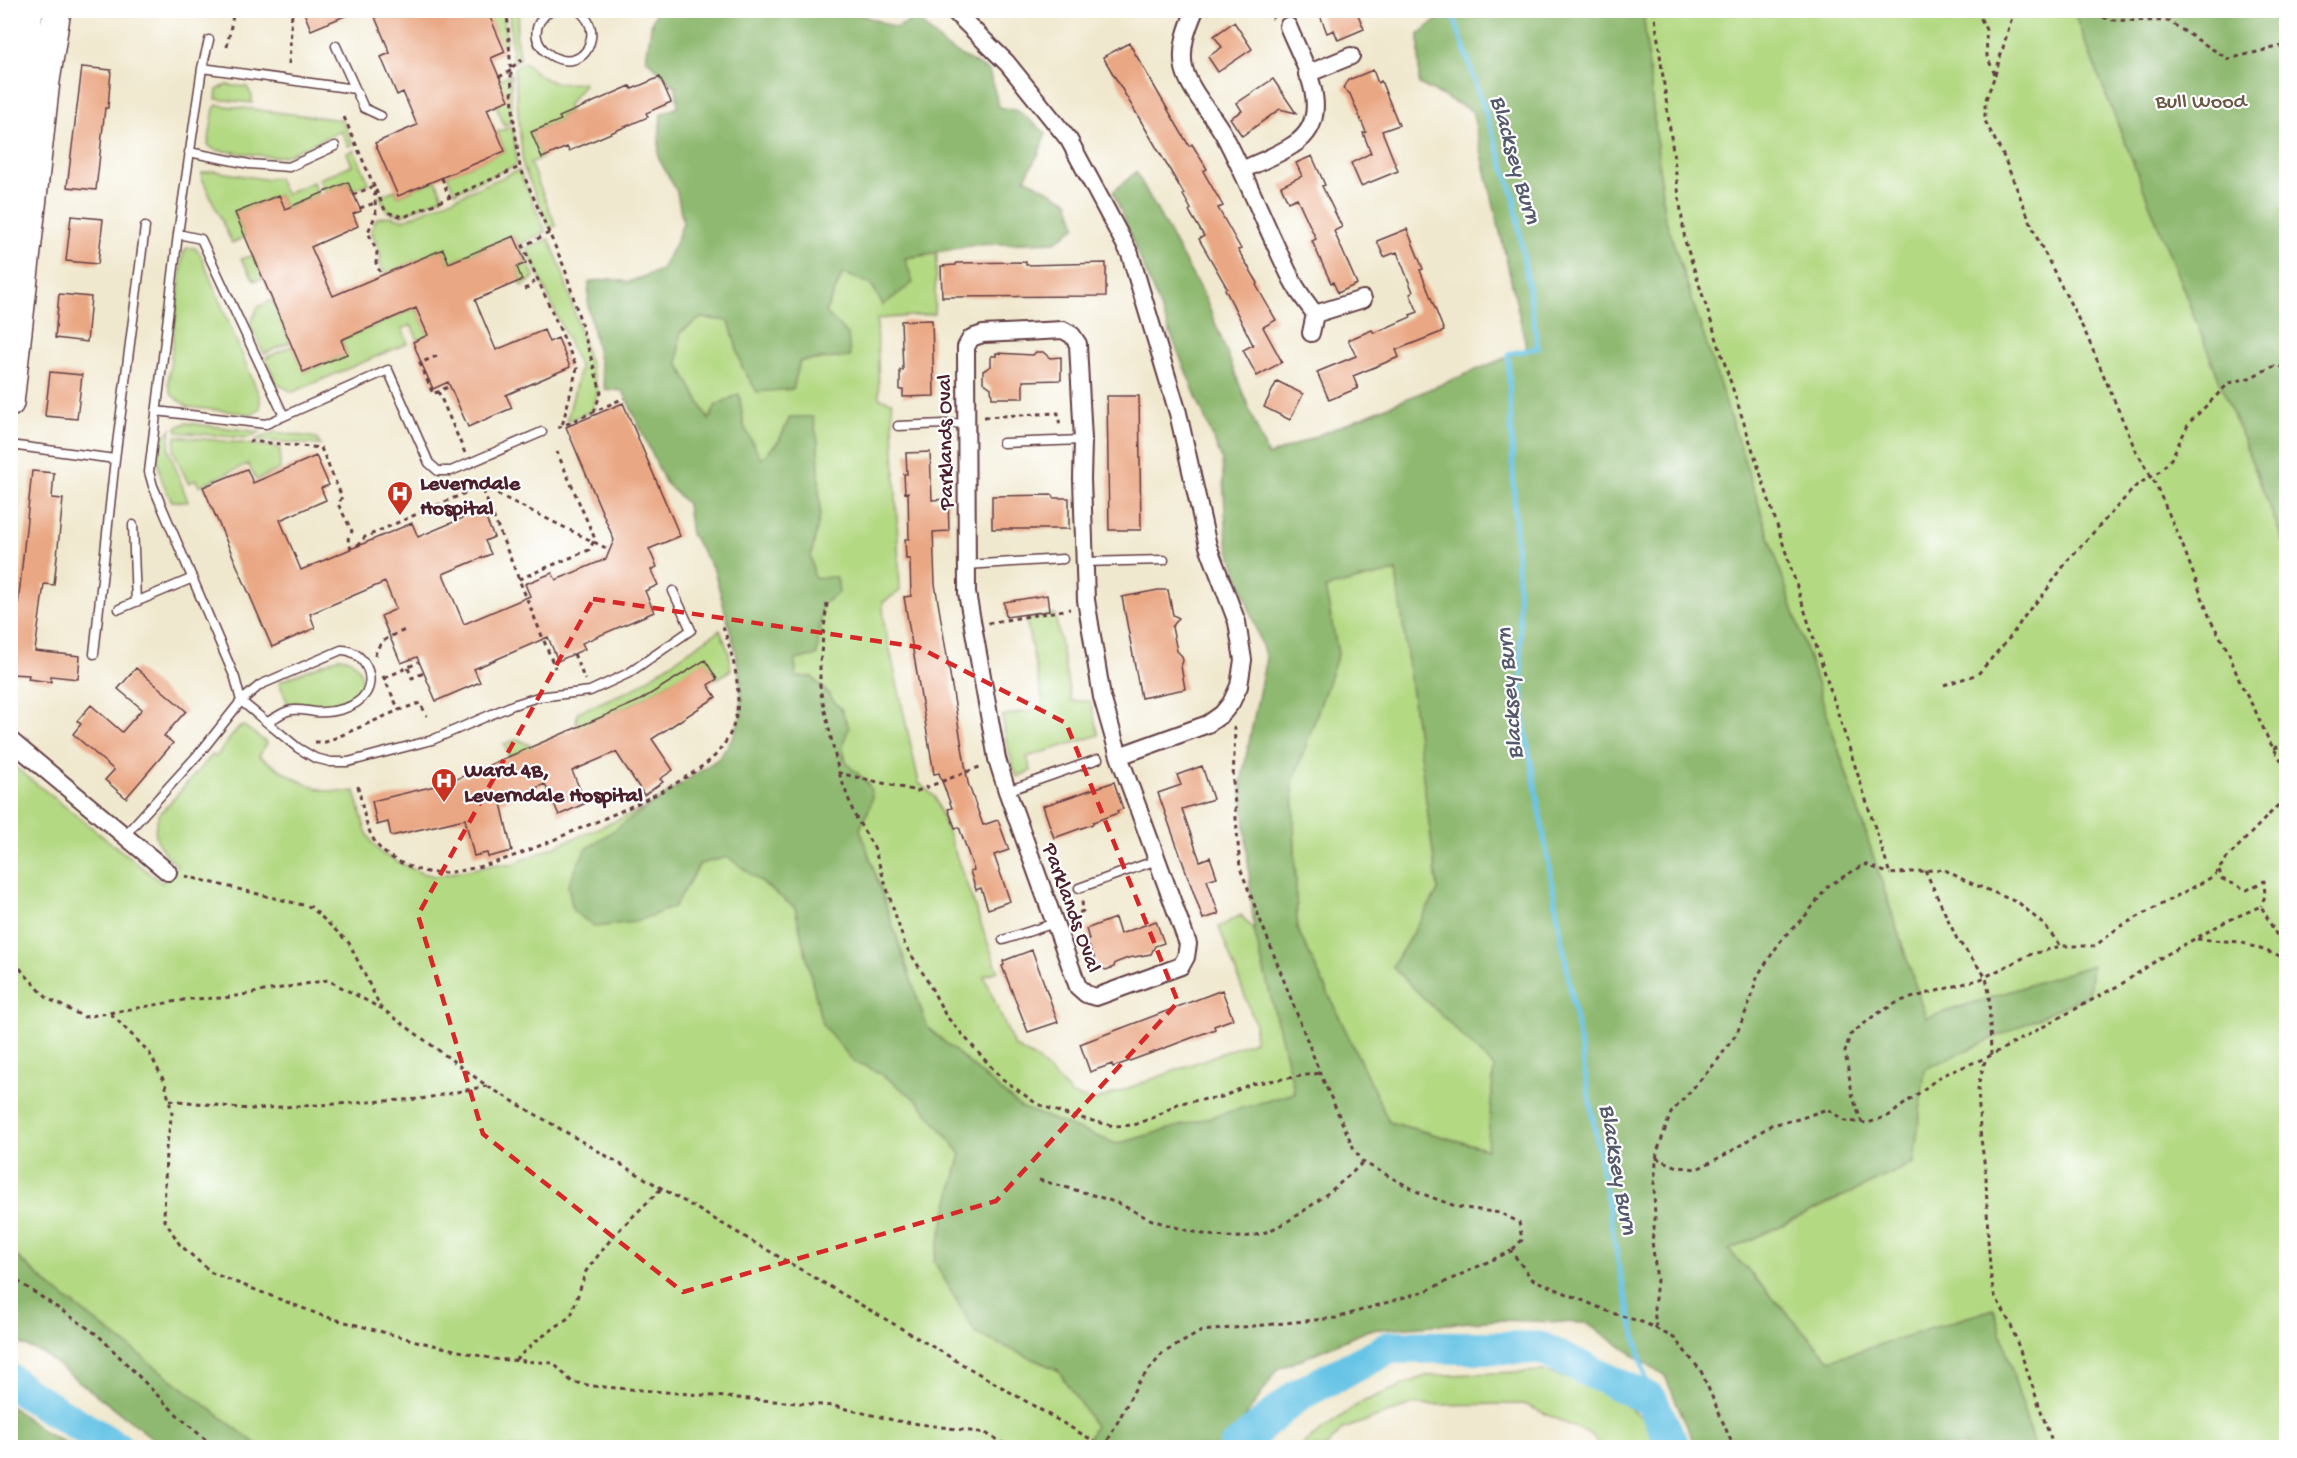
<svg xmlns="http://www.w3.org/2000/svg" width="2297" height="1458" font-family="'Gochi Hand',sans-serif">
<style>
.green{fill:#b4d983;stroke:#7f7c57;stroke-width:1.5}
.forest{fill:#8fb971;stroke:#6c6c4e;stroke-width:1.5;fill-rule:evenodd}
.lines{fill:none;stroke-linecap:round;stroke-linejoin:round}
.stream{stroke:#68c4e6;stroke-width:5}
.river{stroke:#68c4e6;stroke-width:33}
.building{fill:#eaa784}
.service-casing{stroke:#633d43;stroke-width:11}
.minor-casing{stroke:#633d43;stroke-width:20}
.primary-casing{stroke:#633d43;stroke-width:30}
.path{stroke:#633d43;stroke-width:3;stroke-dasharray:4.5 4.5;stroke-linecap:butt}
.service{stroke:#fff;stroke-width:8}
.minor{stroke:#fff;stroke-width:16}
.primary{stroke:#fff;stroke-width:27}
.marked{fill:none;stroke:#d62828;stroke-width:4.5;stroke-dasharray:12 8;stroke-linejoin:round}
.labels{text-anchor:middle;stroke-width:4.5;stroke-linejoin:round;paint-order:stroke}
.park-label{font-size:22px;fill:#6a5745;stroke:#fff}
.street-label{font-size:22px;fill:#4a1f2b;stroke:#fff}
.poi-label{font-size:22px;font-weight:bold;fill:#4a1f2b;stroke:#fff;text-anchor:start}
.water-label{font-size:24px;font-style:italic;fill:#54596c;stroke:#fff}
</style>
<rect width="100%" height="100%" fill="#fff"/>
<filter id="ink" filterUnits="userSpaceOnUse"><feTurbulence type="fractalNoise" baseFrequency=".0167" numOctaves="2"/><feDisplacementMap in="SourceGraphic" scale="12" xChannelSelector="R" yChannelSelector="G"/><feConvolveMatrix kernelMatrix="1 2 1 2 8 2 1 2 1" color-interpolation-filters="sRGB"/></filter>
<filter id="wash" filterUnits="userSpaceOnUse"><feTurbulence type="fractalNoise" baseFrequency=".008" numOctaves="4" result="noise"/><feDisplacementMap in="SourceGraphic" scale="24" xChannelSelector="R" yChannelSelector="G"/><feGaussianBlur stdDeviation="1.35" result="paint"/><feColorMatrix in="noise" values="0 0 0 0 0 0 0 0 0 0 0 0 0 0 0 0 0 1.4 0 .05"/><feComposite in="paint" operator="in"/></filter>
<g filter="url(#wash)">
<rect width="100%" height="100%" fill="#f0e8ce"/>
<path class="green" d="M487 11H504L506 43 501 44Z
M509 11H520C516 28 514 41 521 58L513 63Z
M1643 11H2073L2286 548V1447H2034L1994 1309 1830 1360 1729 1250 1914 1163 1924 1069 2089 995 2092 966 1926 1018 1664 214Z
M524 62C544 81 555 87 583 82L584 84 567 106 570 112 560 116 561 120 531 132 542 158 530 163 556 226 550 229 523 166 514 68Z
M511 74V122L504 125 496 105 500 79Z
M226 85 247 87 252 96V103L216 99 217 90Z
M217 105 342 120 353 144 348 146 341 131 287 155 275 157 215 150 208 145 214 109Z
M513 126 517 163 515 166 455 192 447 175 505 151 497 132Z
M354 150 369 183 352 190 348 182 325 192 319 179 352 165 347 153Z
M519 170 546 232 520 244 534 277 523 287 520 281 522 280 517 267 526 263 514 236 449 263 443 249 385 274 379 263 381 256 371 230 377 218 391 216 404 220Z
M213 171 264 179 278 178 285 194 313 182 318 195 285 209 279 195 235 213 245 237 232 243 202 178V173Z
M436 180 443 197 402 215 387 211 380 196 395 190 398 196Z
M549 239 561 267 598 392 592 411 567 421 580 368 527 248Z
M187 248H195L200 254 260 398V408L253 414 188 407 172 395 168 384 183 254Z
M937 254 934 314 877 319 879 398 892 402 900 591 883 602 884 623 919 783 935 797 998 971 984 976 1014 1046 1038 1060 1072 1095 1094 1101 1254 1041 1255 1023 1219 927 1241 915 1254 930 1295 1093 1117 1144 1020 1107 927 1027 860 829 872 799 868 783 847 765 829 694 812 677 796 678 795 660 817 655 822 605 814 578 811 556 820 514 818 442 790 417 779 441 761 460 744 426 739 394 717 405 709 421 678 363 680 333 701 318 730 321 742 367 814 360 848 334 825 313 843 273 871 284 883 305 905 258Z
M253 255 263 278 255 281 241 259Z
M272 300 290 342 264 354 250 324 258 307Z
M416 308 428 335 418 340 411 325 402 329 408 343 293 392 277 384 265 358 292 346 304 372 347 354 341 340Z
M186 423 260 432 247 438 177 432V427Z
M171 429 169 450 188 502 172 501C159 479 149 449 171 429Z
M275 432 316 438 320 445 255 440Z
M176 436 277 447 280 450V469L256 480 248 464 199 486 196 480 188 483 174 452Z
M1396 571 1438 891 1393 967 1494 1067 1488 1149 1389 1122 1297 928 1293 782 1338 654 1325 588Z
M1055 614 1071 701H1090L1099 735 1027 757 1031 771 1017 777 1007 745 1002 716 1044 708 1026 620Z
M720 630 729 653 731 670 717 679 705 661 639 701 578 728 576 722 578 712 633 689Z
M340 657C355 658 366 674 360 688 356 697 344 701 336 704 320 710 304 700 288 704L279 682Z
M244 726 267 743 259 756C290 776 317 797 355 791L365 829 373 844 382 854 421 873 436 876 499 864 511 865 648 807 710 765 795 835 870 1040 961 1154 934 1261 976 1334 1058 1370 1095 1426 1084 1448 260 1447 51 1287 11 1251V764L162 883 177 865C161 851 149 837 159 815L212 755 216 757 238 728Z
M518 739 533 747 509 757 504 744Z
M1544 1371 1606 1391 1652 1425 1660 1447H1601L1592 1435 1524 1404 1412 1405 1343 1429 1327 1447H1298L1360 1403 1425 1376Z"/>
<path class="forest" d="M802 10 807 14C836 2 868 17 896 28L916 18 946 47 989 71 999 107 1018 111 1046 133 1039 153 1025 178 1068 201 1076 226 1055 242 975 245 905 258 913 283 883 305 871 284 843 273 825 312 848 334 850 357 800 361 793 389 757 392 742 367 729 321 701 318 680 332 678 363 709 420 716 405 739 394 744 426 761 459 779 441 790 417H813L818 442 820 514 811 557 814 578 837 577 839 592 822 605 817 655 795 660 796 677H812L841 709 849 728C827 775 871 766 872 798 872 807 863 820 860 829L927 1027 1020 1107 1117 1144 1295 1093 1254 930 1241 782 1266 658 1227 543 1222 460 1113 192 1136 172 1206 300 1268 456 1527 349 1472 111 1419 84V34L1448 11H1643L1664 214 1926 1018 2092 965 2089 995 1925 1069 1914 1163 1729 1250 1830 1360 1994 1309 2034 1447H1696L1665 1376 1586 1323 1497 1320 1369 1330 1278 1369 1233 1436 1222 1447H1084L1095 1426 1058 1370 976 1334 934 1261 961 1154 918 1101 878 1072 853 1061 822 1024 795 908 728 857 700 864 674 907 635 922 595 927 573 911 568 885 585 850 719 758 733 738 741 715V689L736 652 714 570 691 534 687 504 665 482 623 391 605 389 588 306 589 282 610 279 629 282 661 270 675 244 683 223 677 192 658 157 661 114 678 107 676 87 646 59 652 21 657 11ZM1396 571 1438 891 1392 967 1494 1067 1487 1149 1389 1122 1297 928 1293 782 1338 654 1325 588Z
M2073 11H2286V548Z
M10 1251 51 1287 260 1447H164L42 1353 11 1340Z
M10 1406 46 1433 73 1447H11Z"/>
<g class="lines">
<path class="stream" d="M1456 10 1453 15 1514 197 1538 348 1508 354 1524 722 1620 1273 1651 1400"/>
<path class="river" d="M10 1380 24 1392 117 1448
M1235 1448 1298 1395 1391 1347 1540 1348 1651 1400 1674 1448"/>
</g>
<g id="blocks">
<path class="building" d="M303 10H357V11L311 30Z
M372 10H487L505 52 491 58 509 100 487 109 505 151 398 196 375 143 417 125 403 92 397 95 381 57 390 53Z
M1318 10H1356L1364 29 1338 40 1334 30 1327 33Z
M1234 22 1252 49 1218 72 1208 57 1222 47 1214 36Z
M1129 43 1189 146 1192 144 1207 169 1203 171 1223 206 1218 208 1241 249 1238 250 1258 283 1256 285 1276 320 1263 327 1282 362 1257 376 1243 350 1253 345 1225 289 1227 288 1199 239 1204 236 1189 211 1191 209 1183 195 1184 194 1103 57Z
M82 67 111 70 108 108H105L96 190 67 187Z
M1373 70 1378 83 1381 81 1399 125 1382 131 1398 171 1361 186 1351 163 1371 153 1363 133 1366 132 1350 94 1343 88 1348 80Z
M660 77 671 102 646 113 648 117 590 142 569 151 567 147 542 158 531 132 561 120 559 117 630 86 632 89Z
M1273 79 1296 113 1280 109 1242 136 1230 118 1242 111 1237 103Z
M1312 156 1325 185 1322 186 1342 227 1334 231 1357 284 1338 293 1333 282 1331 283 1312 241 1316 239 1297 198 1288 202 1281 186 1302 176 1296 163Z
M348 182 361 211 353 214 358 226 311 247 333 296 443 249 449 263 514 236 526 263 517 267 522 280 475 300 496 350 544 330 549 342 558 338 570 367 506 395 512 408 468 427 448 382 433 389 420 360 413 342 428 335 416 308 341 340 347 354 303 372 235 213 279 195 285 209Z
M71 216 103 219 98 264 66 261Z
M1407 229 1423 269 1420 270 1444 331 1396 350 1399 357 1353 376 1358 388 1329 400 1317 372 1356 356 1348 340 1372 330 1374 333 1411 317 1410 315 1418 312 1410 294 1413 292 1397 252 1384 257 1377 241Z
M1026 262V265L1106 263V296L942 297 941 266 956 265V263Z
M59 294 91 297 87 342 55 338Z
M932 320 934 396 903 397V390H900V370H903L901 321Z
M1036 352H1043L1050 358 1061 357V380L1023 381V398H992L991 388 983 382V371L991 366V356H996V353L1033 355Z
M50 372 82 375 77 419 45 416Z
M1277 381 1303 394 1290 420 1264 407Z
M1107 396H1139L1141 530H1109Z
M623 403 680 536 649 549 657 567 651 570 658 585 645 591 654 612 582 643 585 649 558 661 548 637 474 669 480 682 436 701 417 657 401 663 381 616 396 609 385 582 310 614 315 628 272 647 203 487 247 469 253 483 316 456 329 485 321 488 326 500 280 520 301 570 412 523 418 537 482 510 494 537 485 541 491 554 443 574 464 624 530 596 525 584 552 573 556 580 606 559 614 540 566 427Z
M930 452 932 500 948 499 949 531 933 532 935 584 968 783 983 825 998 820 1009 850 994 855 1010 901 988 909 981 888 976 890 970 871 974 870 959 827 955 828 948 809 952 808 939 773 934 774 904 597 911 596 910 559H906L905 539H909L908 492 905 493 904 474H907L906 453Z
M32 471 54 473 52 498 63 499 54 585 44 584 35 651 80 656 78 679 51 676V682L28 679 29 675 10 674V645L14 624H16Z
M1053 495 1054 498H1069V529H992V496Z
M1158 590H1168L1173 615 1179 618 1172 627 1177 651 1182 656 1183 661 1181 666 1185 689 1141 698 1122 597Z
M1047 595 1049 611 1006 617 1004 602Z
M705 660 717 679 708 685 716 697 652 739 673 770 660 779 663 782 644 795 616 752 572 771 586 803 559 815 545 784 501 803 512 851 488 857 487 853 474 856 465 819 391 836 388 822 377 825 372 801 447 783 639 701Z
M136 668 186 711 164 736 173 743 126 798 105 780 114 770 73 734 81 724 77 721 91 705 122 732 142 709 118 689Z
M1202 766 1213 799 1182 809 1200 861 1210 857 1217 877 1207 880 1219 914 1203 919 1158 793 1181 785 1177 775Z
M1114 782 1123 809 1117 811 1118 813 1093 822V824L1054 838 1043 806Z
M1115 918 1120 934 1156 921 1164 943 1155 946 1151 954 1128 958 1115 963 1114 967 1106 970 1099 967 1086 940 1089 939 1086 929Z
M1032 950 1058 1022 1028 1032 1002 966 1004 965 1003 961Z
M1222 990 1233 1019 1214 1026 1215 1029 1157 1051 1113 1067 1112 1064 1090 1072 1080 1044Z"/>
</g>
</g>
<g filter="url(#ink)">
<use href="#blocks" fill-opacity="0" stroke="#633d43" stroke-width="1.5"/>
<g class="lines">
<defs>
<path id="service" d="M551 10C505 43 582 88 591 38 593 27 587 17 578 10
M209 40 202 68 178 234 149 472 153 486 235 678 241 701 298 748 315 758 331 762H348L432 740 513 705 538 697 590 691 629 673 691 630 673 591
M336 46 364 108 381 116
M202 68 355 89
M189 152 249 164 289 167 335 146
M178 234 201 239 284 416
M156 411 266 424 388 370 429 463 438 471H451L542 432
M898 426 967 423
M1003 443 1083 440
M10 445 115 459
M133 525 136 602
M1084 562 1164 560
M966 565 1063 559
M119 609 193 578
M94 654 115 459 145 227
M1007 791 1098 759
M125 835 203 749 241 701 260 685 341 650C361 649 377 675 366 693 356 709 332 713 315 712 307 711 296 708 288 711 281 713 274 719 267 722
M1079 888 1157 860
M1003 940 1055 923"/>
<path id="minor" d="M953 10 1007 63 1069 140 1130 254 1178 413 1208 546 1237 622 1243 660 1239 686 1231 703 1222 714 1208 724 1119 756
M1195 10C1187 29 1180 47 1184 68 1190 92 1212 113 1224 135 1249 182 1268 232 1292 280 1298 292 1307 303 1315 314L1363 299
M1307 74 1351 56
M1242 170C1259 162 1278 155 1293 145 1338 117 1302 61 1288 26
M1063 330 1072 335 1078 344 1083 440 1082 479 1086 600 1102 697 1119 756 1188 944 1186 957 1181 966 1096 997 1086 994 1078 987 1007 791 997 759 967 593 966 347 971 338 983 334Z
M1311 333 1315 314
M10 740 168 872"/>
<path id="primary" d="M10 199 29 10
M10 403 46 81 57 10"/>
</defs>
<use href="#service" class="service-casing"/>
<use href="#minor" class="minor-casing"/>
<use href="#primary" class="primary-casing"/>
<path class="path" d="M507 10 514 123 520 167 565 269 601 392 594 412
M1268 10 1273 19
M1654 10 1685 241 1890 874 1943 869 1966 881 2019 903 2044 925 2061 946H2095L2119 927 2214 876 2227 858 2286 797
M1977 10 1986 30 1987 56 1995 75 1985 102V121L2003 155 2037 238 2086 334 2135 449 2155 483 2181 541 2211 621 2228 651 2241 685 2255 710 2269 741 2286 768
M2077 10 2113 20 2168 21 2228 59 2286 45
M227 47 234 10
M289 64 292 12 295 10
M512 67 522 60
M1995 75 2014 10
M499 77 512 70
M344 117 374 186 376 214 368 232 377 252 376 263 380 272
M442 178 449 197
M353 195 374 186 386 212 404 217 520 167
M360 208 375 203
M549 233 523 246 577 368 562 426
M524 289 529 287 537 279
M437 356 420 363 433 394 450 386
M438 391 465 453
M984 417 1058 413 1060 427
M558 428 624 398
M249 441 321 448 342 497 338 504 352 531 348 539 351 549
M481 486 610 550
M357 546 365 537 481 486 555 668
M519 579 589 550 595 539 557 452
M827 603 820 662V689L839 773 917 791 982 766
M988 623 1070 609
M574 654 585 680
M375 656C378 640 391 636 405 630
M408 668 412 678 424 673
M383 676 399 710
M385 678 419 662
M1944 685 1978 674 2011 636 2029 610 2043 595 2068 560 2137 485 2160 471 2171 459 2189 423 2229 383 2249 378 2272 367 2286 366
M1233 727 1235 729 1233 781 1240 868 1320 1073 1354 1149 1363 1162 1420 1193 1458 1207 1500 1213 1519 1222 1522 1240 1511 1251
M315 742H326L399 710 420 703 427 716
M2274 748 2286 745
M839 773 854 814 874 848 905 945 926 978 946 1016 1001 1078 1037 1104 1068 1115 1114 1126 1134 1125 1155 1117 1179 1103 1222 1097 1251 1084 1320 1073
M358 786C363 808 366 838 385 853 398 863 423 874 440 873 487 870 532 849 574 831 620 812 668 792 708 762 717 755 725 744 730 734 747 699 733 657 722 623
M1925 870 1957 939 1986 977 1989 993 1991 1055
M2219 870 2222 879 2247 890 2264 881 2265 896 2261 906
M185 876 311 907 349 943 381 1008 487 1086 1104 1447
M1071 916 1083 911 1082 901
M2197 939 2240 942 2286 958
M10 953 22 971 47 998 84 1017 190 999 224 998 328 980 380 1008
M111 1014 149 1052 165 1083 172 1113 166 1149 164 1219 180 1245 212 1273 323 1316 420 1342 494 1359 553 1363 572 1382 593 1386 833 1406 898 1421 985 1433 1012 1448
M170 1100 249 1109 421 1099 487 1086
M1862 1123 1853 1098 1845 1052 1850 1035 1875 1015 1900 1001 1981 979 2029 955 2061 946
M1656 1158 1678 1167 1697 1169 1730 1152 1771 1125 1799 1119 1827 1109 1845 1121 1868 1123 1890 1115 1941 1076 1985 1058
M1039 1180C1064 1187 1089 1193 1114 1202 1128 1207 1141 1216 1155 1221 1187 1231 1230 1244 1263 1233 1291 1224 1342 1184 1363 1162
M10 1276 98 1335 174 1412 215 1448
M1656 1328 1654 1308 1657 1280 1652 1241 1655 1221 1654 1184 1657 1152 1671 1113 1717 1061 1737 1033 1749 1004 1758 975 1782 939 1807 914 1828 886 1865 864 1890 874
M515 1360 536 1341 571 1316 586 1271 615 1234 662 1188
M1104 1448 1138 1383 1163 1353 1202 1331 1336 1318 1428 1290 1511 1251 1532 1279 1612 1313 1645 1323 1674 1338 1701 1371 1734 1448
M2054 1448 2011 1325 1994 1294 1991 1278 1988 1240 1986 1176 1980 1131 1978 1085 1986 1058 2123 983 2162 957 2225 922 2261 906 2286 953"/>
<use href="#service" class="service"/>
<use href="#minor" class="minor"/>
<use href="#primary" class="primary"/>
</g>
</g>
<path class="marked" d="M593 599 918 647 1066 723 1178 1002 996 1201 683 1292 483 1134 418 915Z"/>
<defs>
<symbol id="hospital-pin" viewBox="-11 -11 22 30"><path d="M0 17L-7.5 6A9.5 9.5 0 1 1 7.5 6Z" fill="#c8321e" stroke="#fff"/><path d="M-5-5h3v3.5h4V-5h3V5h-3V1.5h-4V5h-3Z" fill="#fff"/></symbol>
</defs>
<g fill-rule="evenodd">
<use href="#hospital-pin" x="385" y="479" width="30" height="40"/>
<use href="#hospital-pin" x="429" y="766" width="30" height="40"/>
</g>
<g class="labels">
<g class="park-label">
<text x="2201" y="107">Bull Wood</text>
</g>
<g class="street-label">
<text transform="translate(943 442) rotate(-91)" y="8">Parklands Oval</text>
<text transform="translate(1074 907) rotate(70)" y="8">Parklands Oval</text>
</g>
<g class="poi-label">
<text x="420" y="489">Leverndale<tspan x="420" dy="25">Hospital</tspan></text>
<text x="464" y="776">Ward 4B,<tspan x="464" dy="25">Leverndale Hospital</tspan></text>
</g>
<g class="water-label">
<text transform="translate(1517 159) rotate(74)" y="8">Blacksey Burn</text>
<text transform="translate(1508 694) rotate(-95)" y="8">Blacksey Burn</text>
<text transform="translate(1620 1169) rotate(80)" y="8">Blacksey Burn</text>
</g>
</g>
<rect width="2297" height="1458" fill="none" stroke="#fff" stroke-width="36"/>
</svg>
